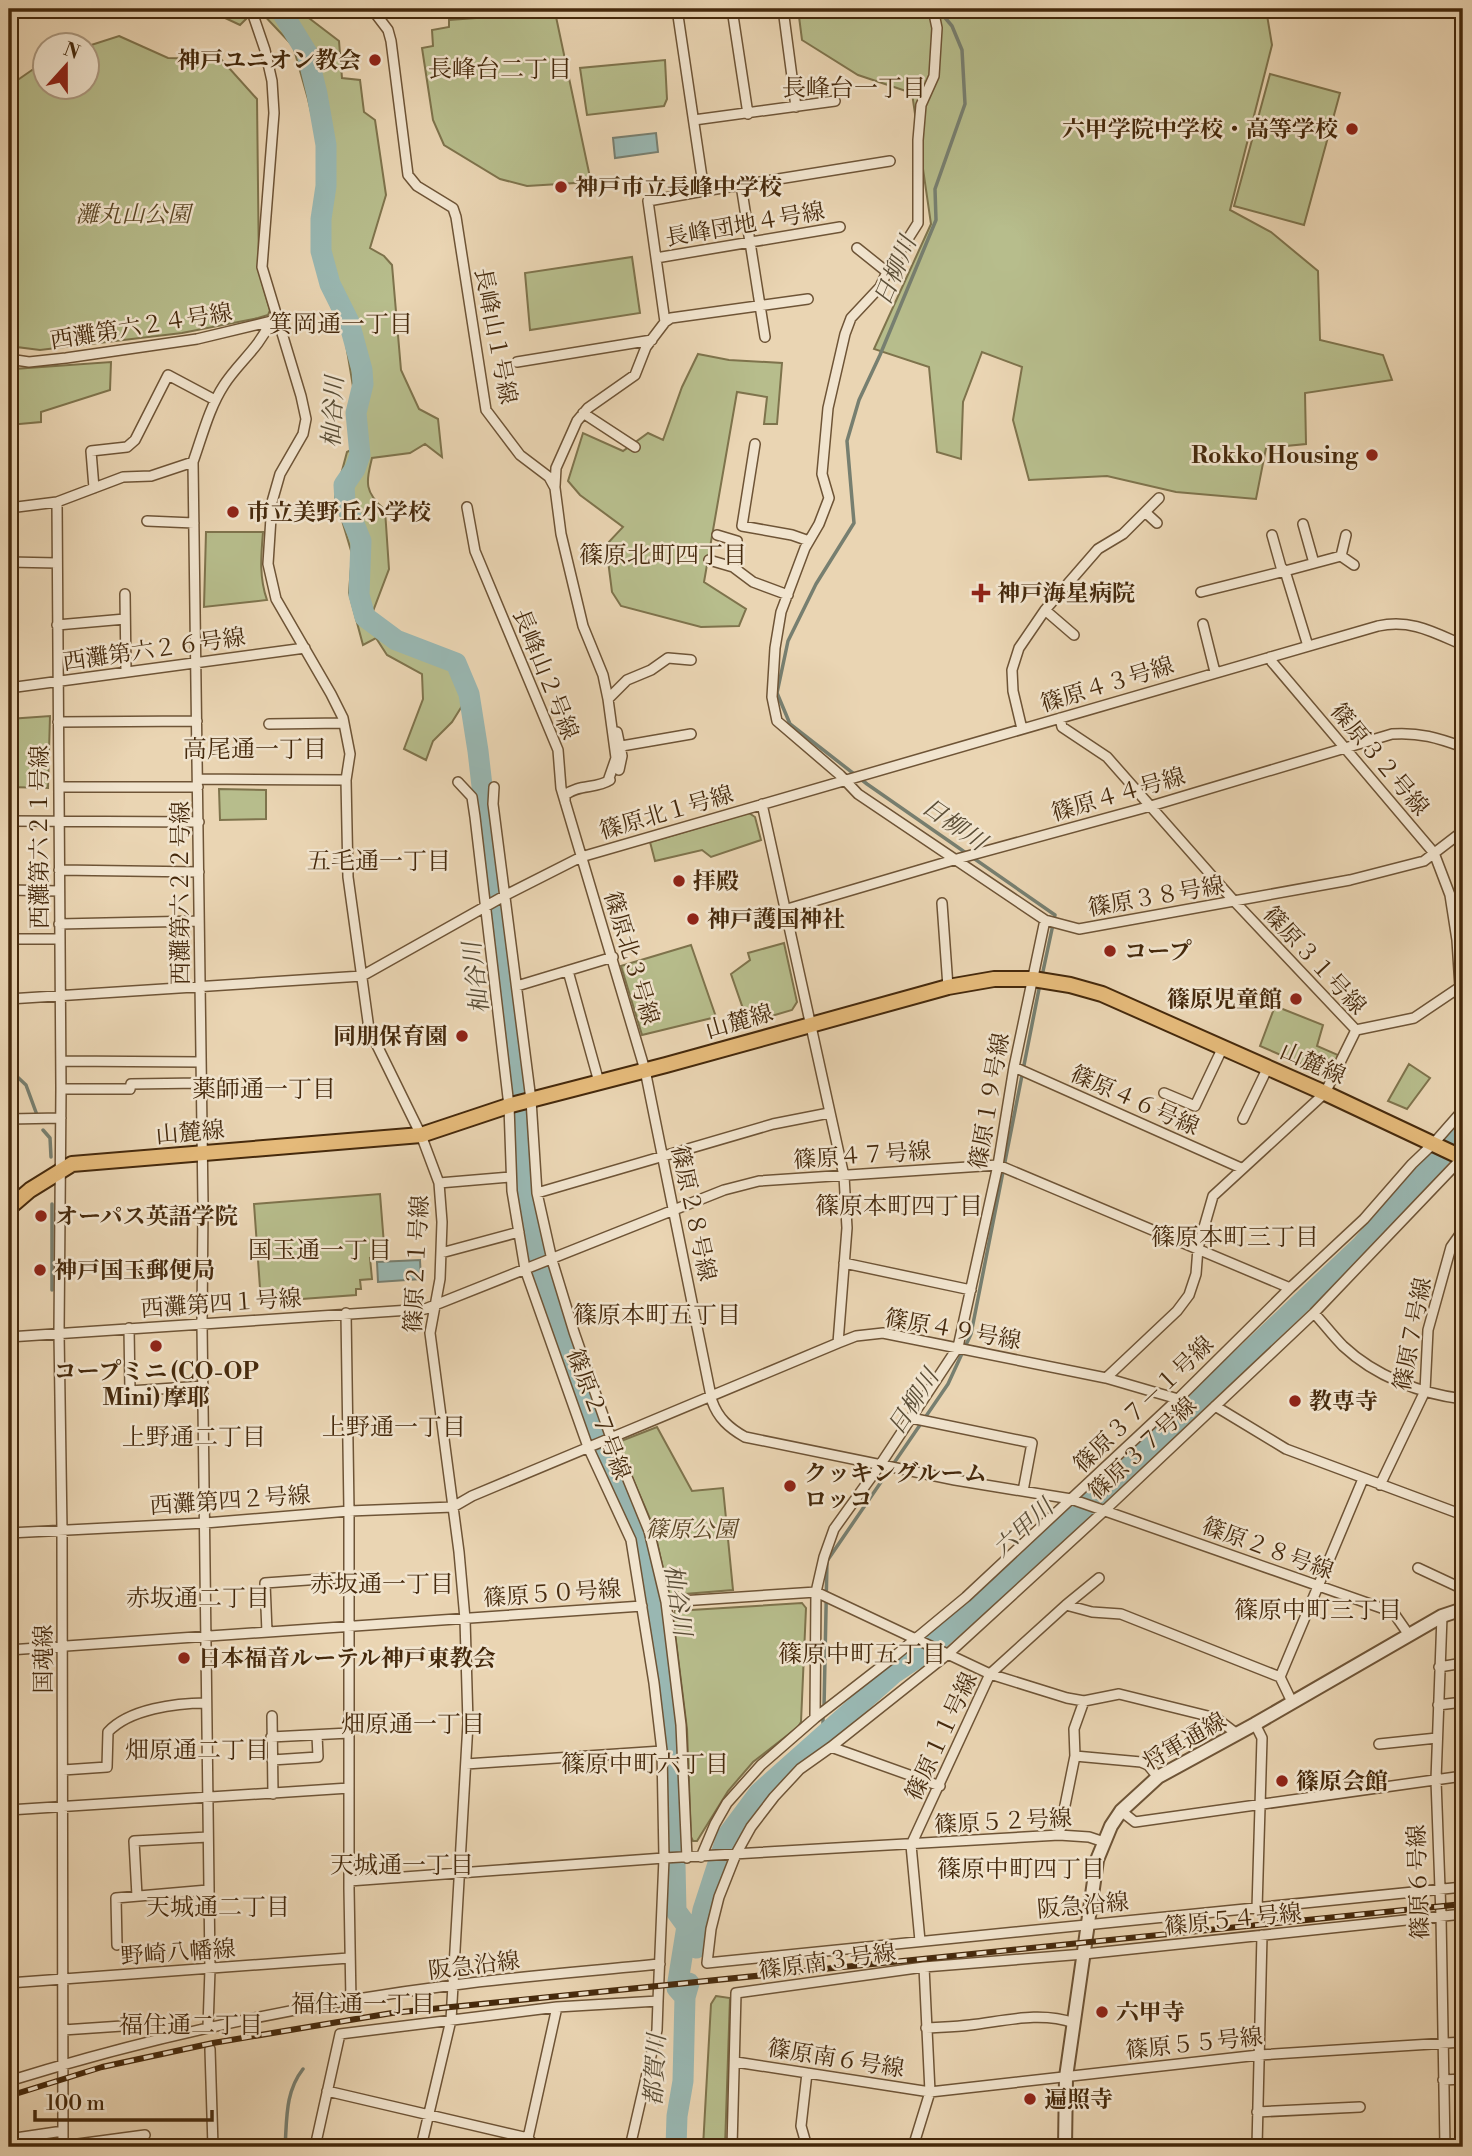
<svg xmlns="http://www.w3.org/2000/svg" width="1472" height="2156" font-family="'Libre Bodoni','Noto Serif JP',serif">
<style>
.green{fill:#b7bd8c;stroke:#7e734c;stroke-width:2}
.water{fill:#99b8b3;stroke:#777f70;stroke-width:2}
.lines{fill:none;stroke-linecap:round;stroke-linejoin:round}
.stream{stroke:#777f70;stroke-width:3.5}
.river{stroke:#99b8b3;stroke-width:21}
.minor-casing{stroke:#6e5436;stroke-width:12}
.tertiary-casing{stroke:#6e5436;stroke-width:16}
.primary-casing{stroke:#45290c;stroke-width:18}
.minor{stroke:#f1e4ce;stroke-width:9}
.tertiary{stroke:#f1e4ce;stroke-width:12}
.primary{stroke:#e5ba7a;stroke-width:14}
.rail-casing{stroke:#45290c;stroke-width:6}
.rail{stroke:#f1e4ce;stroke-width:3.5;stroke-dasharray:10;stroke-linecap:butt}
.poi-dot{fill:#8f2418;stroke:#f1e4ce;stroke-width:2.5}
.labels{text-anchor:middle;stroke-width:5;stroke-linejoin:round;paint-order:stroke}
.poi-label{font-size:23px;font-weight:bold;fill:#45290c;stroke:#f1e4ce;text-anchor:start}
.park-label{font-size:23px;font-style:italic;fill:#5c4726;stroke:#f1e4ce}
.street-label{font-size:23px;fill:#45290c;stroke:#f1e4ce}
.neighbourhood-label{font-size:24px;fill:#45290c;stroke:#f1e4ce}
.water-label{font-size:24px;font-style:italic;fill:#5a4d36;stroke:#f1e4ce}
</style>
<rect width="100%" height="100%" fill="#ead5b3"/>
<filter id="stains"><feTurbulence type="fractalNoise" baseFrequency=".00286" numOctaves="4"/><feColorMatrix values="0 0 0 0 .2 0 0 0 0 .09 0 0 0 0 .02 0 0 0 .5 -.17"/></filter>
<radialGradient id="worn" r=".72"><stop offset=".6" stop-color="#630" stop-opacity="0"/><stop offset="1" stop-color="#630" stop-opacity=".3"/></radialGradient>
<path class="green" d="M206 9H256L240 25Z
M258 9H297L339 41 342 78 360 80 364 112 375 120 386 195 370 248 384 256 392 265 401 370 419 409 438 419 442 457 425 444 410 453 372 458C366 483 364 492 385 510L389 569 372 614 371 630 391 644 416 641 446 652 459 671 462 706 452 722 433 741 426 760 404 749 423 699 422 674 387 655 376 638 363 645 349 593 352 554 335 497 347 452 364 443 363 425 359 423 345 338 321 283 316 260 321 155 308 99 293 46Z
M798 9H1266L1272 45 1230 210 1271 232 1318 271 1320 340 1383 355 1392 380 1305 393 1306 444 1266 448 1256 499 1176 492 1107 476 1029 480 1013 420 1022 367 982 352 963 402 961 459 937 452 929 367 874 349 931 224 912 93 858 75 802 40Z
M555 12 591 182 527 186 500 179 444 145 433 120 422 48 433 46 432 30 449 27V20Z
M119 36 168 58 221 59 257 99 259 272 270 310 268 315 258 318 182 333 40 350 9 346V86L45 61 46 88H88V46Z
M665 60 667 99 664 106 587 115 580 68Z
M1270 74 1340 93 1304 225 1234 206Z
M632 257 640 313 530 330 525 273Z
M698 354 729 360 782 363 777 424H764L767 397 737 392 704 582 746 609 739 626 701 627 621 606 612 592 606 545 623 527 580 495 568 481 583 433 623 451 648 433 663 440 682 387Z
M111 362 110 390 41 412V422L9 425V384H13L14 369Z
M206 532H263C261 556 259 577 267 600L204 607Z
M50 716 48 788 9 787V719Z
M219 789 266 790V819L220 820Z
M749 813 755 817 761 840 711 857 702 850 655 861 650 842Z
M784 943 797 1002 792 1010 748 1023 731 974 750 960 748 953Z
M691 945 716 1017 642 1035 621 966Z
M1275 1006 1323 1025 1317 1046 1338 1055 1337 1061 1325 1074 1260 1046Z
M1409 1064 1430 1078 1407 1109 1388 1101Z
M380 1194 385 1257 370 1258 372 1279 360 1280 361 1289H356V1295L261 1302 254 1204Z
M657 1427 692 1491 723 1488 733 1590 672 1595 668 1592 654 1528 619 1447 621 1441Z
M802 1603 806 1608 801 1722 798 1727 753 1762 728 1791 697 1841H693L691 1837 687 1729 673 1617 675 1611Z
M716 1996 730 1998 725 2147H703L711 2004Z"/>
<path class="water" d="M656 133 658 152 615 158 613 138Z
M420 1260 421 1279 378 1282 377 1262Z"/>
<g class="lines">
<path class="stream" d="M890 9 891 12 896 16 941 13 952 26 962 50 965 104 935 189 936 220 880 355 859 400 847 441 854 523 816 584 788 641 777 693 790 724 867 784 1055 915 1042 976
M9 1069 26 1085 37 1115
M43 1130 50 1138 51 1157
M52 1204V1290
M824 1708 827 1561 948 1384 971 1334 1040 984
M823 1737V1715
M285 2147C287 2119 285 2092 303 2069"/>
<path class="river" d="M280 9 307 53 317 94 326 145V186L321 219V251L330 284 349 322 362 370 363 384 356 413 360 455 355 469 344 485 345 502 361 541 359 595 365 617 396 640 456 663 469 694 478 751 520 1119 523 1178 535 1250 559 1336 593 1430 643 1547 652 1587 673 1771 676 1911 687 1926 677 1988 685 1997
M696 1948 703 1910 727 1836 759 1793 894 1673 921 1655 1022 1567 1362 1245 1463 1131
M676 2147 677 2116 683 2081 685 1997 689 1983"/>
<defs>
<path id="minor" d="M251 9 265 50 272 81 274 113 262 267 301 396 306 419 303 434 280 474 272 502 268 564 276 599 331 694 343 718 350 754 346 780 348 877 369 1029 421 1135 439 1183 442 1222 440 1279 430 1333 459 1552 465 1619 468 1723 451 2020 421 2147
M372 9 388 30 391 41 408 175 417 186 453 208 456 217 486 410 520 455 549 477 555 488 561 534 583 626 603 675 608 699 616 758 608 781
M732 9 748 114
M783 9 796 107
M933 9 937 28 934 76 921 105 918 140V223L887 272 880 287 851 318 845 334 828 408 822 474 829 498 819 524 805 548 781 612 775 648 772 697 777 721 840 775 858 794 1045 920 1079 929 1350 880 1424 861 1463 831
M694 120 835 101
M741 185 765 337
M704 191 890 161
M857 248 887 272
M656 258 840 227
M665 322 671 318 808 299
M9 359 29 362 66 358 197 339 272 321
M517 362 652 340
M583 413 635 447
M755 444 742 526 792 535 809 541
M555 486 556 468 577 421 588 408 635 375 646 347 665 322 648 201 704 191 677 9
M94 488 91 451 127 447 135 440 168 375 215 400
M57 502 61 1089 59 1333 62 1530 63 2147
M467 507 475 551 558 750 561 788 645 1070 712 1401C718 1418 729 1428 745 1437L955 1480 1071 1499 1393 1612 1409 1635
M9 508 57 502 123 477 151 476 193 462
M1145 512 1157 523
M147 521 194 523
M1303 524 1314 563
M717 535 737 541 733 567 753 582 788 595
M1341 556 1346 535
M1341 556 1354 565
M709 560 733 567
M9 562 57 563
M1201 592 1285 571 1281 567 1272 535
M125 594 126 672
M1045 610 1074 635
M1203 624 1215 672
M57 625 125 619
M1308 646 1285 571 1341 556
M1270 657 1272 662 1434 853 1450 895 1457 940 1460 987 1414 1018 1356 1030
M9 688 305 648
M608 699 627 680 651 670 668 658 691 660
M1060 718 1062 727 1107 757 1234 901 1356 1030
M58 722 197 721
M269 724 344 723
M1022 729 1013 691 1012 670 1019 648 1045 610 1098 549 1123 534 1159 498
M617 732 622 756 619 770
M616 747 691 734
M198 779 346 780
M458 782 472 797 475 817 509 1106 512 1191 525 1269 588 1447 631 1540 654 1683 662 1751 664 1858 658 2001 657 2030 630 2147
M59 787H198
M494 787 493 804 531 1100 537 1193 552 1260 574 1332 611 1438 649 1531 666 1602 681 1725 687 1858
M565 802V795C579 784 596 789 610 780
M762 804 844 1176 847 1228 838 1343
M9 821 199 822
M59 870 199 872
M9 890 59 891
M942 903 948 987
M784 910 957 859 1151 806 1392 734C1419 732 1438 738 1463 747
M59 924 199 921
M9 939H59
M568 971 599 1082
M517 986 613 957
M9 999 362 976 506 895 581 857 1378 626C1411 619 1433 632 1463 645
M61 1061 201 1062
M1014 1067 1241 1168
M61 1089H130L131 1084 201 1083
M1164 1093 1195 1106 1223 1047
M9 1119 61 1118
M1243 1119 1268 1067
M1463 1157 1314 1313 1104 1511 948 1654 831 1747 800 1769 774 1797 751 1827 736 1854 719 1897 711 1929 707 1963 1463 1887
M439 1183 511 1177
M537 1193 773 1124 829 1113
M441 1253 519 1232
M844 1263 971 1290
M346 1313 349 1511V1889L351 2001
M1314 1313C1324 1324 1333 1336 1343 1346 1375 1376 1421 1394 1463 1399
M129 1328 130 1391 203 1386
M9 1337 425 1309 724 1190 759 1181 998 1165 1290 1288
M1106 1378 1177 1311 1189 1295 1196 1274 1198 1248 1213 1196 1325 1093 1356 1030
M1215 1406 1286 1449 1463 1515
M911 1418 1032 1443 1023 1491
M1380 1485 1425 1391 1428 1330 1451 1247 1463 1230
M9 1533 205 1523 349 1511 453 1507 472 1496 838 1343 856 1336 883 1333 1106 1378 1178 1399
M1418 1568 1463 1589
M666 1602 816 1592 990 1674 1067 1698 1084 1701 1119 1694 1216 1718 1237 1734
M1066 1605 1099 1578
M1442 1616 1436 1780 1441 1916 1445 2147
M267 1632 265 1583 350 1577
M9 1650 642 1606
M1439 1667 1463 1663
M1280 1677 1363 1479
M1280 1677 1292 1702
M1438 1705 1463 1702
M272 1716 273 1794
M815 1718 816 1592 824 1557 834 1529 880 1465 958 1347 998 1165 1014 1067 1045 920
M1255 1724 1262 1738 1257 1909
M271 1737 349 1733
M1379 1744 1437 1738
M831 1747 940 1786
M1075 1756 1141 1762 1148 1765 1158 1777
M272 1760 318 1757 317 1735
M466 1764 662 1751
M63 1770 107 1767 108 1732C129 1709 176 1703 206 1703
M9 1810 349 1788
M1121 1811 1135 1822 1463 1776
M1059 1835 1075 1756 1074 1729 1084 1701
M701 1857 715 1824 727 1803 761 1765 815 1718 896 1655 966 1597 1178 1399 1290 1288 1364 1219 1412 1164 1434 1143 1463 1110
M349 1881 664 1858 1059 1835 1089 1837 1104 1842
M137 1896 134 1841 208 1837
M920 1941 911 1845 990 1674 1066 1605 1092 1612 1121 1614 1280 1677
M117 1945 116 1898 208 1890
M9 1983 349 1958
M208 2027 210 1969 202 1324 203 1204 193 462C202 437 209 408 224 385 238 363 259 348 269 324
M926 2028C940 2027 955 2027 970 2025 1005 2021 1040 2011 1074 2023
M63 2030 137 2025
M210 2049 213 2147
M736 2062 930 2092 1259 2055 1463 2042
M807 2073 801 2126 807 2147
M1443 2080 1463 2079
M9 2081C154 2036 303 2004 454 1985 522 1976 591 1971 660 1964
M327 2091 528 2138 535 2147
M1257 2112 1360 2107
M9 2139 63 2131
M63 2146 145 2135
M315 2147 340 2034 557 2007 658 2001
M526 2147 557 2007
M732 2147 736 1993 924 1967 1084 1954 1463 1914
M913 2147 930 2092 924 1967
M1257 2147 1262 1935"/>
<path id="tertiary" d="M1463 1609V1592
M1065 2147 1066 2077 1097 1860 1111 1826 1121 1811 1158 1777 1255 1724 1442 1616 1463 1609"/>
<path id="primary" d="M9 1208 30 1190 72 1164 421 1135 511 1105 666 1065 948 987 994 979H1033L1070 985 1102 994 1325 1093 1463 1158"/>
</defs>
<use href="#minor" class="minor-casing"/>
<use href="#tertiary" class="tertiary-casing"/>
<use href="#primary" class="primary-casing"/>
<use href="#minor" class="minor"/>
<use href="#tertiary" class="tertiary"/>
<use href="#primary" class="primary"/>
<defs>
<path id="rail" d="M9 2096 102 2067 213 2043 392 2013 1463 1904"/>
</defs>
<use href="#rail" class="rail-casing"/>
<use href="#rail" class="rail"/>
</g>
<g class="poi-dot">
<circle cx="375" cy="60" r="7"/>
<circle cx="1352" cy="129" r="7"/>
<circle cx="561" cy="187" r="7"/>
<circle cx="1372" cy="455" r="7"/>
<circle cx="233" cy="512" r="7"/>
<path d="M977.5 582.5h7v7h7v7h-7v7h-7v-7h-7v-7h7z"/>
<circle cx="679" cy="881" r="7"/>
<circle cx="693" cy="919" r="7"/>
<circle cx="1110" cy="951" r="7"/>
<circle cx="1296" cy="999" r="7"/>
<circle cx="462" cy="1036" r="7"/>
<circle cx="41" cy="1216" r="7"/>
<circle cx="40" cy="1270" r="7"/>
<circle cx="156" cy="1346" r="7"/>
<circle cx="1295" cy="1401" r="7"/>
<circle cx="790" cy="1486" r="7"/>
<circle cx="184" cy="1658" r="7"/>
<circle cx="1282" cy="1781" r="7"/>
<circle cx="1102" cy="2012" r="7"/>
<circle cx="1030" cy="2099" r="7"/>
</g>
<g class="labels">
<g class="poi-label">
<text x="361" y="68" text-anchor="end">神戸ユニオン教会</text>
<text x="1338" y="137" text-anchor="end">六甲学院中学校・高等学校</text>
<text x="575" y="195">神戸市立長峰中学校</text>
<text x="1358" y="463" text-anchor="end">Rokko Housing</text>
<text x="247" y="520">市立美野丘小学校</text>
<text x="997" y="601">神戸海星病院</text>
<text x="693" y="889">拝殿</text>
<text x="707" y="927">神戸護国神社</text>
<text x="1124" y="959">コープ</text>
<text x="1282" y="1007" text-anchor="end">篠原児童館</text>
<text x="448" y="1044" text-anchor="end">同朋保育園</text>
<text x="55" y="1224">オーパス英語学院</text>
<text x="54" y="1278">神戸国玉郵便局</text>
<text x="156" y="1379" text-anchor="middle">コープミニ (CO-OP<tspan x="156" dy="26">Mini) 摩耶</tspan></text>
<text x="1309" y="1409">教専寺</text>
<text x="804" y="1481">クッキングルーム<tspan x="804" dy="26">ロッコ</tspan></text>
<text x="198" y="1666">日本福音ルーテル神戸東教会</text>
<text x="1296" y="1789">篠原会館</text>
<text x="1116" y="2020">六甲寺</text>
<text x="1044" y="2107">遍照寺</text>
</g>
<g class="park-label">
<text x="133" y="222">灘丸山公園</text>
<text x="691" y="1537">篠原公園</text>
</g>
<g class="street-label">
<text transform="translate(745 224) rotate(-10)" y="8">長峰団地４号線</text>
<text transform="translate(141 326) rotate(-9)" y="8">西灘第六２４号線</text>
<text transform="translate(496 336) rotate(79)" y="8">長峰山１号線</text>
<text transform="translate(154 649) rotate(-8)" y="8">西灘第六２６号線</text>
<text transform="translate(546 674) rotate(68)" y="8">長峰山２号線</text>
<text transform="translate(1107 684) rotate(-17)" y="8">篠原４３号線</text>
<text transform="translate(1380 759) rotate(50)" y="8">篠原３２号線</text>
<text transform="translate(1118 794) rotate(-16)" y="8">篠原４４号線</text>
<text transform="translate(666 812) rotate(-16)" y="8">篠原北１号線</text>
<text transform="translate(39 837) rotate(-90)" y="8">西灘第六２１号線</text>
<text transform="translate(180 893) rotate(-90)" y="8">西灘第六２２号線</text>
<text transform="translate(1156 896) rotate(-10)" y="8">篠原３８号線</text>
<text transform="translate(632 958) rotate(73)" y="8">篠原北３号線</text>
<text transform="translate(1315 960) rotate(47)" y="8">篠原３１号線</text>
<text transform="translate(739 1021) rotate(-16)" y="8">山麓線</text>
<text transform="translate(1313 1063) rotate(24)" y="8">山麓線</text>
<text transform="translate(1135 1100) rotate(24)" y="8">篠原４６号線</text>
<text transform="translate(989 1101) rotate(-80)" y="8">篠原１９号線</text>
<text transform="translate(190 1132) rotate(-5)" y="8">山麓線</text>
<text transform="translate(862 1155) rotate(-4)" y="8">篠原４７号線</text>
<text transform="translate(694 1213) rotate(78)" y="8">篠原２８号線</text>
<text transform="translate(416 1264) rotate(-87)" y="8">篠原２１号線</text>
<text transform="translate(221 1303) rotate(-4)" y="8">西灘第四１号線</text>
<text transform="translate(953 1329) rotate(10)" y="8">篠原４９号線</text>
<text transform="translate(1412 1334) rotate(-79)" y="8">篠原７号線</text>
<text transform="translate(1143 1404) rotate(-44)" y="8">篠原３７－１号線</text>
<text transform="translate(599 1414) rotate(69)" y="8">篠原２７号線</text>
<text transform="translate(1142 1448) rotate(-43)" y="8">篠原３７号線</text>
<text transform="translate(230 1500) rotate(-4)" y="8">西灘第四２号線</text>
<text transform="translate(1268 1548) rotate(20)" y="8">篠原２８号線</text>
<text transform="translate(552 1593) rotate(-4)" y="8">篠原５０号線</text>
<text transform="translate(43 1659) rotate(-90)" y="8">国魂線</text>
<text transform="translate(941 1736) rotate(-65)" y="8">篠原１１号線</text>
<text transform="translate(1184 1741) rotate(-30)" y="8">将軍通線</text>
<text transform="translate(1003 1821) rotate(-3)" y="8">篠原５２号線</text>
<text transform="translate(1418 1882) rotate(-92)" y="8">篠原６号線</text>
<text transform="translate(1083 1905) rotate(-5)" y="8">阪急沿線</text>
<text transform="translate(1233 1919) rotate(-6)" y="8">篠原５４号線</text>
<text transform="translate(178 1952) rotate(-4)" y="8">野崎八幡線</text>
<text transform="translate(827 1961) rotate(-8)" y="8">篠原南３号線</text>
<text transform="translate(474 1965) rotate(-7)" y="8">阪急沿線</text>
<text transform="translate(1194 2043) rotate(-6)" y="8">篠原５５号線</text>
<text transform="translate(836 2058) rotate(9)" y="8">篠原南６号線</text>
</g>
<g class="neighbourhood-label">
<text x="500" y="77">長峰台二丁目</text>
<text x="854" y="96">長峰台一丁目</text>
<text x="341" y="332">箕岡通一丁目</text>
<text x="663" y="563">篠原北町四丁目</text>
<text x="255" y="757">高尾通一丁目</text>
<text x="379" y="869">五毛通一丁目</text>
<text x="264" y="1097">薬師通一丁目</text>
<text x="899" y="1214">篠原本町四丁目</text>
<text x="1235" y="1245">篠原本町三丁目</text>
<text x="320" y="1258">国玉通一丁目</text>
<text x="657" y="1323">篠原本町五丁目</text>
<text x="394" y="1435">上野通一丁目</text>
<text x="194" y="1445">上野通二丁目</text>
<text x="382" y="1592">赤坂通一丁目</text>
<text x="198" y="1606">赤坂通二丁目</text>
<text x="1318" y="1618">篠原中町三丁目</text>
<text x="862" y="1662">篠原中町五丁目</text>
<text x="413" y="1732">畑原通一丁目</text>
<text x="197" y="1758">畑原通二丁目</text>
<text x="645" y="1772">篠原中町六丁目</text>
<text x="402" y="1873">天城通一丁目</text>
<text x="1021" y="1877">篠原中町四丁目</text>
<text x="218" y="1915">天城通二丁目</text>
<text x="363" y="2012">福住通一丁目</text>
<text x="191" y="2033">福住通二丁目</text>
</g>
<g class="water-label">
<text transform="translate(895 271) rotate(-67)" y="8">日柳川</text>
<text transform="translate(333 412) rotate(-87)" y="8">杣谷川</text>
<text transform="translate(954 824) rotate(35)" y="8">日柳川</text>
<text transform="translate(476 978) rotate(-97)" y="8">杣谷川</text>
<text transform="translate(913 1402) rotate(-57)" y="8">日柳川</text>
<text transform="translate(1023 1528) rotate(-43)" y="8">六甲川</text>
<text transform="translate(678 1600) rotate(82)" y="8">杣谷川</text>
<text transform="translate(655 2070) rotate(-87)" y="8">都賀川</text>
</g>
</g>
<rect width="1472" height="2156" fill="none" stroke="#ead5b3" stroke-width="35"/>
<rect x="10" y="10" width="1451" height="2135" fill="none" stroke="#45290c" stroke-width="3.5"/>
<rect x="18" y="18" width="1437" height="2121" fill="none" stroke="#45290c" stroke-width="2"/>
<g transform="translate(66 66) rotate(21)"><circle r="33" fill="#f1e4ce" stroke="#ac9980" stroke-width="2"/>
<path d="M0-5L12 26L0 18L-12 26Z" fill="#8f2418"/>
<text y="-10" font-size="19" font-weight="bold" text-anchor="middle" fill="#45290c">N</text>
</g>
<path d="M35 2110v10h177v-10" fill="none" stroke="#45290c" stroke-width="3.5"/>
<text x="46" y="2110" font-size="21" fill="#45290c" stroke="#f1e4ce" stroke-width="5" paint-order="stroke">100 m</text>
<rect width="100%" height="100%" filter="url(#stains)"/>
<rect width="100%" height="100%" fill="url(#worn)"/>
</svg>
